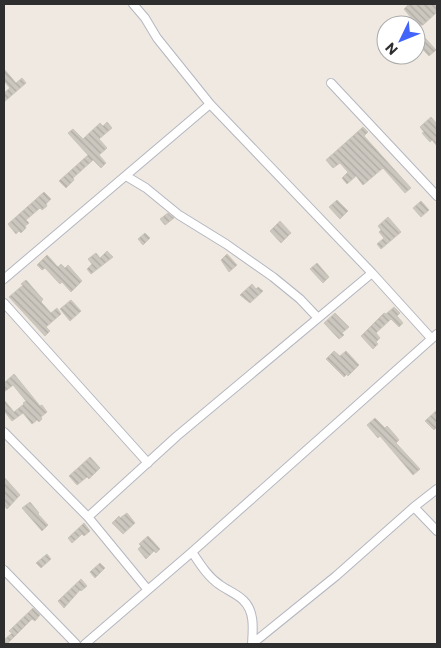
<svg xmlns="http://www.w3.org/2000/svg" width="441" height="648" font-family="Commissioner,sans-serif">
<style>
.building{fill:url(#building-back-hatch);stroke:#cbc5ba}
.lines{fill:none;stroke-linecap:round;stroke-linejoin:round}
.street-casing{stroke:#b4b7c1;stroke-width:10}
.street{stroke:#fff;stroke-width:8}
</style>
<defs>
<pattern id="building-back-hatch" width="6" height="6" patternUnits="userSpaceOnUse" patternTransform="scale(1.25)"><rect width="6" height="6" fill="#cbc7bf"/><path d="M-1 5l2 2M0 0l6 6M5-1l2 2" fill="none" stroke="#afaba4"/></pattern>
</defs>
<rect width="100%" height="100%" fill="#efe9e1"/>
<path class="building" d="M409 4H437V12L423 25H405L412 19 404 9Z
M416 28 436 50 429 56 416 42Z
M4 69 16 83 22 78 26 83 4 102V93L10 88 4 81Z
M431 117 437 124V146L432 140 430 142 422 133 424 132 420 127Z
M107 122 112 128 99 139 107 148 99 155 106 163 101 168 93 160 73 178 74 180 66 188 59 181 88 155 68 133 73 129 83 139 100 123 103 126Z
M363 127 368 132 364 136 411 188 405 193 383 168 363 185 356 176 347 184 342 178 348 172 340 163 333 168 326 160Z
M44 192 51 199 46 204 47 206 42 210 40 208 26 220 29 223 25 226 26 228 21 233 19 231 16 234 8 224Z
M337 200 348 211 340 219 329 207Z
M421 201 429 210 421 217 413 208Z
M168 213 174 218 165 225 160 219Z
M388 217 401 232 381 249 377 244 384 238 379 232 381 230 378 226Z
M280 221 291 233 281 243 270 231Z
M145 233 150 238 143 245 138 239Z
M107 251 113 257 91 274 87 269 92 264 88 259 96 253 100 258Z
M227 254 237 265 229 272 221 260Z
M47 255 58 267 61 264 65 268 68 265 82 281 71 292 62 282 60 284 45 268 42 270 37 265Z
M317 263 329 277 323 283 310 269Z
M26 280 40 296 43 299 41 302 51 313 57 308 61 314 46 327 50 331 45 336 9 297 23 285 21 284Z
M252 284 256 289 258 287 263 291 250 303 240 295Z
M71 300 81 311 70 321 60 309Z
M394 307 400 313 397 316 403 323 399 327 391 319 376 333 380 338 376 342 378 344 373 349 361 336 384 313 386 314Z
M335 313 349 327 342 333 344 335 339 339 324 323Z
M334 351 340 356 346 351 359 365 348 376 347 374 344 377 326 359Z
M14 374 40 406 42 405 47 412 41 417 42 419 39 422 37 420 32 424 23 413 12 421 4 411V400L14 412 24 404 23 403 26 401 13 385 4 392V383Z
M437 410V427L434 430 425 421Z
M375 418 385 428 387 426 395 435 399 440 396 443 420 469 413 475 380 436 378 438 367 425Z
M90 457 100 468 89 479 87 477 77 485 69 476Z
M4 477 20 495 7 509 4 505Z
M30 502 39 513 38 514 48 525 42 531 22 508Z
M127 513 135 523 123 534 112 523 119 516 120 518Z
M84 523 90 531 84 536 82 534 72 543 68 538Z
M148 536 160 549 156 553 154 551 146 559 138 549 141 546 139 544Z
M47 554 51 559 41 568 36 563Z
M100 563 105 568 95 578 90 572Z
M81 579 87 586 81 591 80 590 64 608 58 601Z
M33 608 40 615 35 621 32 619 7 644H4V640L12 633 9 631Z"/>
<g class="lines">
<defs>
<path id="street" d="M133 4 145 18 157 38 210 104
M331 83 437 196
M126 176 146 188 179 215 226 244 273 277 300 299 318 318
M4 279 210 104 372 273 431 338
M4 303 148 463
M4 432 88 517 148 590
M414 507 437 531
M88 517 177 436 372 273
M192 552C200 564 208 577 220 585 227 590 237 594 243 600 255 611 253 629 252 644
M4 570 76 644
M85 644 192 552 437 334
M252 644 336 576 414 507 437 489"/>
</defs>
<use href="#street" class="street-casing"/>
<use href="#street" class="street"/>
</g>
<rect width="441" height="648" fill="none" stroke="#2e2e2e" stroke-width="10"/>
<g transform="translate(401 40) rotate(227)"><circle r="24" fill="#ffffff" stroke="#ababab"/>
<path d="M0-4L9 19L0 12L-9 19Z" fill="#4264fb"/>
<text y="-8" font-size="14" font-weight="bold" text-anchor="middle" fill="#2e2e2e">N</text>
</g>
</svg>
